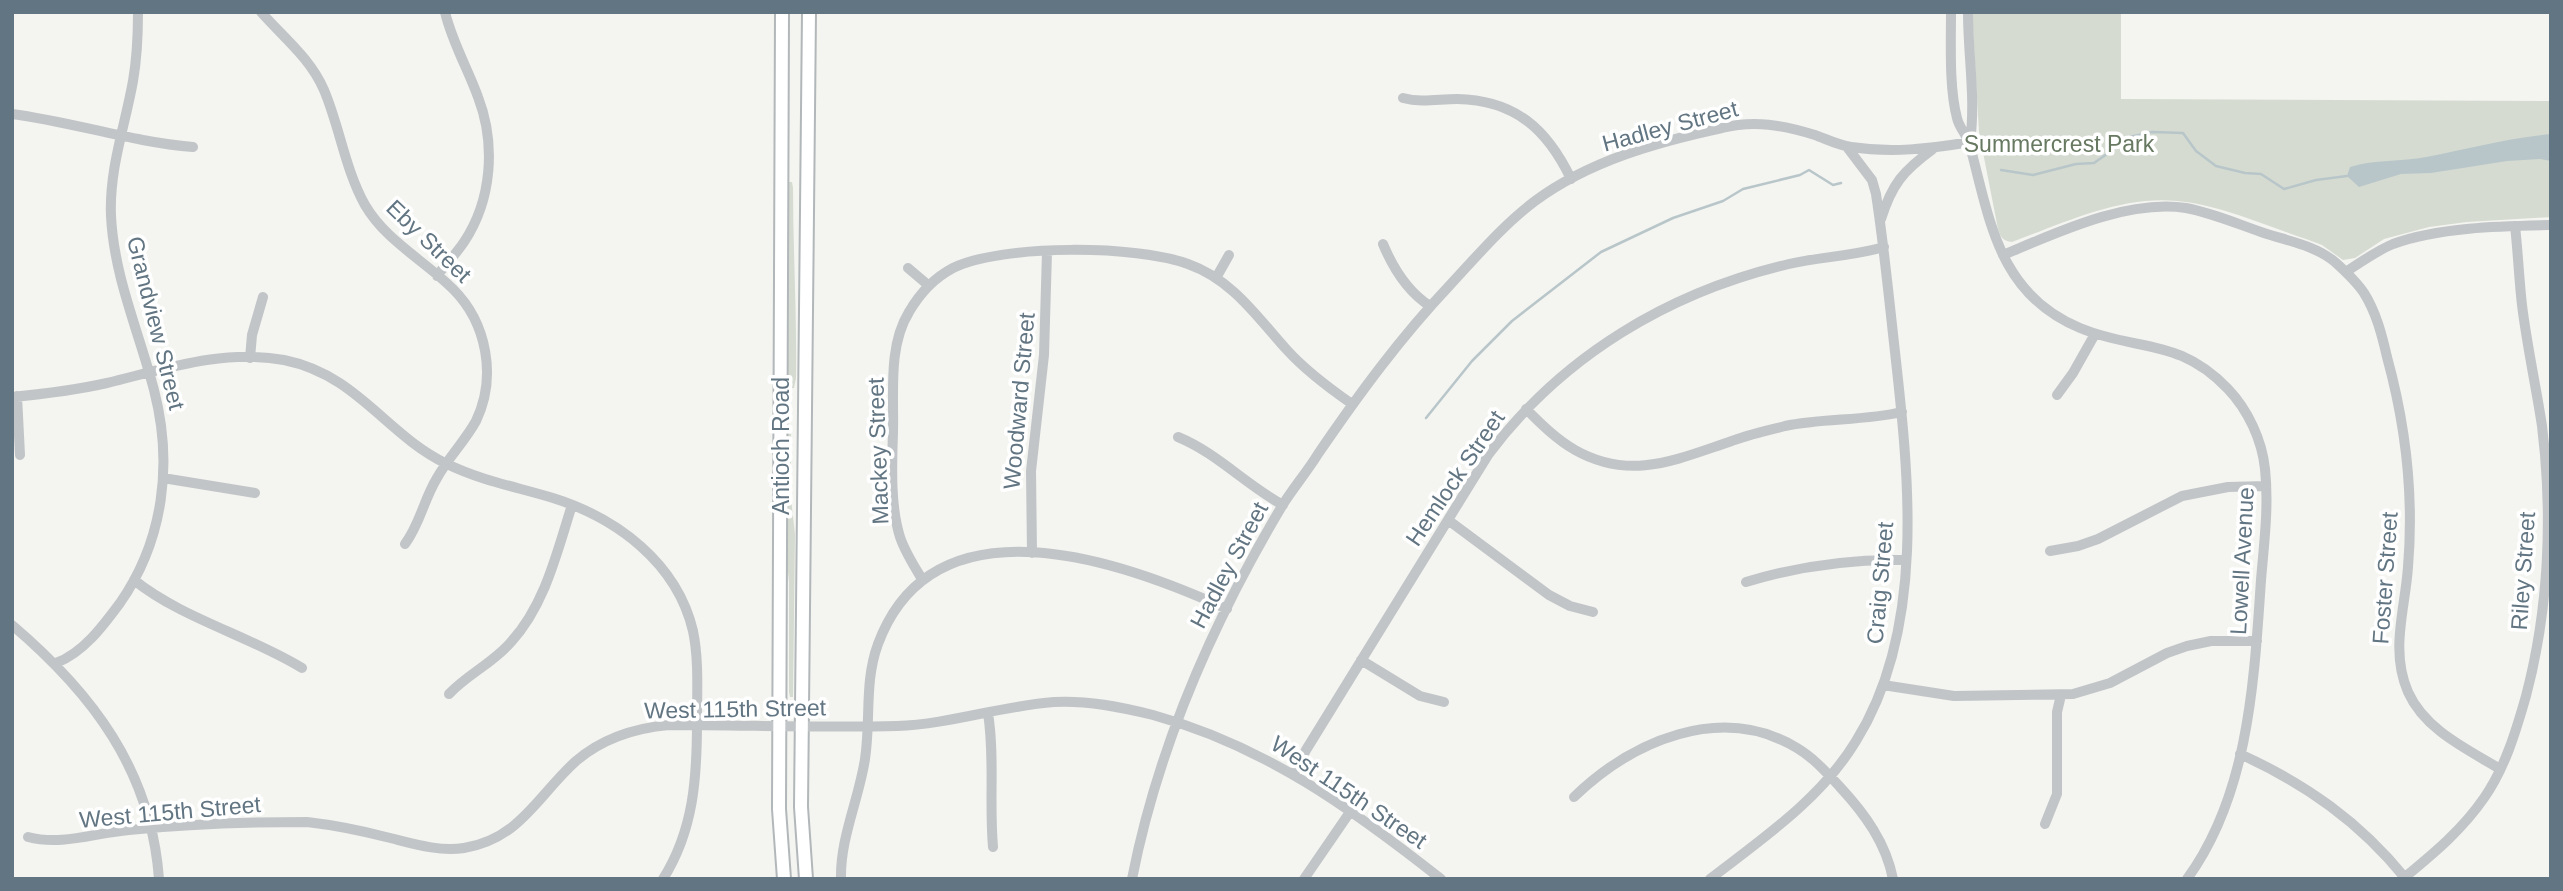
<svg xmlns="http://www.w3.org/2000/svg" width="2563" height="891" font-family="Arial,sans-serif">
<style>
.green{fill:#d5dbd1}
.water{fill:#b8c6ca}
.lines{fill:none;stroke-linecap:round;stroke-linejoin:round}
.stream{stroke:#b8c6ca;stroke-width:2.5}
.major-casing{stroke:#b2b7ba;stroke-width:16}
.minor{stroke:#c1c5c8;stroke-width:10}
.major{stroke:#fff;stroke-width:12}
.labels{text-anchor:middle;stroke-width:7;stroke-linejoin:round;paint-order:stroke}
.street-label{font-size:23px;fill:#627582;stroke:#fff}
.park-label{font-size:23px;fill:#677961;stroke:#fff}
</style>
<rect width="100%" height="100%" fill="#f4f4f0"/>
<path class="green" d="M1972 12H2121V99L2551 101V217L2467 222 2429 227 2384 239 2355 258 2343 260 2322 245 2306 239C2267 226 2217 204 2177 201 2122 195 2063 223 2012 242 2003 241 2001 238 1998 229L1979 132Z
M789 182H792L793 188C793 252 797 315 796 378L794 388H789L787 376Z
M787 433 791 434V499L795 534 793 697H790L789 692V582L785 543Z"/>
<path class="water" d="M2551 134V161L2540 159 2507 161 2431 173 2401 174 2359 187 2347 176 2350 167C2375 159 2401 162 2426 157 2468 149 2508 138 2551 134Z"/>
<g class="lines">
<path class="stream" d="M2001 170 2033 175 2076 164 2094 163 2114 149 2125 138 2152 132 2183 133 2196 151 2216 166 2245 173 2261 174 2284 189 2316 180 2347 176
M1426 418 1472 361 1512 321 1601 252 1673 218 1723 201 1743 189 1800 175 1809 170 1833 185 1841 183"/>
<defs>
<path id="major" d="M782 12 779 809 784 879
M806 879 801 807 809 12"/>
</defs>
<use href="#major" class="major-casing"/>
<path class="minor" d="M261 12C284 38 310 58 324 90 340 128 345 169 365 205 386 241 424 260 453 289 487 323 497 377 476 421 465 441 448 458 437 478 424 499 420 524 405 544
M1951 12C1951 44 1949 88 1957 118 1959 128 1968 136 1970 146 1990 220 1998 294 2080 328 2138 352 2178 337 2228 389 2248 410 2262 440 2265 469 2269 506 2264 544 2261 580 2254 681 2249 794 2187 879
M1968 12C1968 56 1976 99 1970 142
M1403 98C1422 103 1438 99 1457 99 1515 100 1547 129 1571 179
M12 114C73 122 132 142 193 147
M1881 219C1892 184 1903 171 1933 149
M1383 244C1393 268 1408 292 1430 306
M2003 255C2056 233 2127 199 2186 208 2213 213 2240 225 2267 234 2289 241 2316 246 2335 262 2345 271 2356 281 2364 293 2376 312 2382 335 2387 357 2406 426 2414 495 2408 567 2405 610 2390 650 2408 692 2425 730 2467 749 2500 769
M908 268 928 285
M2346 272C2361 262 2376 251 2393 244 2438 227 2503 226 2551 225
M437 276C446 264 456 254 464 242 492 200 496 144 478 97 468 69 452 42 445 12
M1216 278 1229 255
M250 358 252 335 263 297
M2057 395 2073 373 2095 334
M17 396 20 455
M12 397C44 394 76 390 107 383 165 369 223 349 284 360 358 375 385 434 447 464 482 481 517 487 553 498 617 518 677 563 693 631 699 660 697 691 697 721 697 777 694 830 663 879
M1526 409C1541 424 1556 439 1575 450 1630 481 1675 460 1729 442 1747 435 1766 431 1785 426 1823 418 1864 421 1902 412
M1178 437C1217 453 1246 485 1283 505
M163 478 255 493
M1448 520 1549 595 1570 606 1593 612
M2050 551 2078 546 2098 539 2182 496 2228 487 2266 486
M1032 553 1031 471 1044 355 1047 252
M922 579C914 566 905 552 900 537 890 505 892 465 893 432 894 393 888 346 909 312 920 293 934 278 953 268 1002 244 1137 245 1188 264 1233 280 1257 317 1287 350 1306 371 1329 388 1352 404
M134 580C181 618 250 636 302 668
M1746 582C1798 566 1851 559 1905 560
M12 625C92 693 151 770 159 879
M1361 660 1420 696 1444 702
M56 663C83 653 103 626 120 603 164 540 173 463 154 390 139 332 114 277 111 216 109 169 125 126 133 81 137 58 138 35 138 12
M1883 685 1954 696 2073 694 2110 683 2167 653 2187 646 2211 641H2257
M449 694C468 674 493 663 511 642 545 605 557 552 572 505
M988 713C995 758 989 802 993 847
M2240 754C2306 784 2360 822 2406 879
M1294 774 1306 750 1488 455C1562 356 1669 292 1789 264 1820 257 1853 256 1884 247
M1574 797C1632 741 1721 702 1797 748 1814 758 1827 773 1840 787 1865 814 1886 843 1893 879
M2045 824 2057 794V712L2061 695
M28 837C62 846 94 833 129 830 188 824 248 822 307 822 333 825 359 830 386 837 411 843 438 852 464 848 520 839 538 795 576 761 603 738 635 728 669 725 745 725 821 728 897 726 950 724 1001 706 1054 702 1087 700 1121 707 1153 715 1265 746 1351 808 1441 879
M2405 877C2434 853 2462 830 2484 798 2505 768 2516 731 2526 696 2549 609 2553 515 2542 426 2536 386 2527 346 2522 305 2519 279 2518 252 2515 226
M841 879C840 838 859 799 865 759 871 720 864 682 878 644 934 494 1122 561 1227 609
M1132 879C1158 746 1213 622 1282 506 1293 488 1307 472 1318 454 1359 394 1400 338 1450 285 1477 256 1503 225 1535 201 1589 161 1657 142 1722 128 1754 120 1783 125 1815 135 1826 139 1838 145 1851 147 1891 153 1929 149 1970 142
M1304 879 1350 812
M1710 879C1763 838 1821 799 1856 741 1926 629 1909 477 1895 352 1889 299 1884 246 1876 194L1872 180 1847 147"/>
<use href="#major" class="major"/>
</g>
<g class="labels">
<g class="street-label">
<text transform="translate(1670 126) rotate(-15)" y="8">Hadley Street</text>
<text transform="translate(429 241) rotate(44)" y="8">Eby Street</text>
<text transform="translate(156 323) rotate(76)" y="8">Grandview Street</text>
<text transform="translate(1019 401) rotate(-85)" y="8">Woodward Street</text>
<text transform="translate(781 446) rotate(-90)" y="8">Antioch Road</text>
<text transform="translate(878 451) rotate(-92)" y="8">Mackey Street</text>
<text transform="translate(1455 478) rotate(-56)" y="8">Hemlock Street</text>
<text transform="translate(2242 561) rotate(-87)" y="8">Lowell Avenue</text>
<text transform="translate(1229 565) rotate(-62)" y="8">Hadley Street</text>
<text transform="translate(2523 571) rotate(-86)" y="8">Riley Street</text>
<text transform="translate(2385 578) rotate(-86)" y="8">Foster Street</text>
<text transform="translate(1880 583) rotate(-85)" y="8">Craig Street</text>
<text transform="translate(735 709) rotate(-1)" y="8">West 115th Street</text>
<text transform="translate(1349 792) rotate(34)" y="8">West 115th Street</text>
<text transform="translate(170 812) rotate(-5)" y="8">West 115th Street</text>
</g>
<g class="park-label">
<text x="2059" y="152">Summercrest Park</text>
</g>
</g>
<rect width="2563" height="891" fill="none" stroke="#627582" stroke-width="28"/>
</svg>
